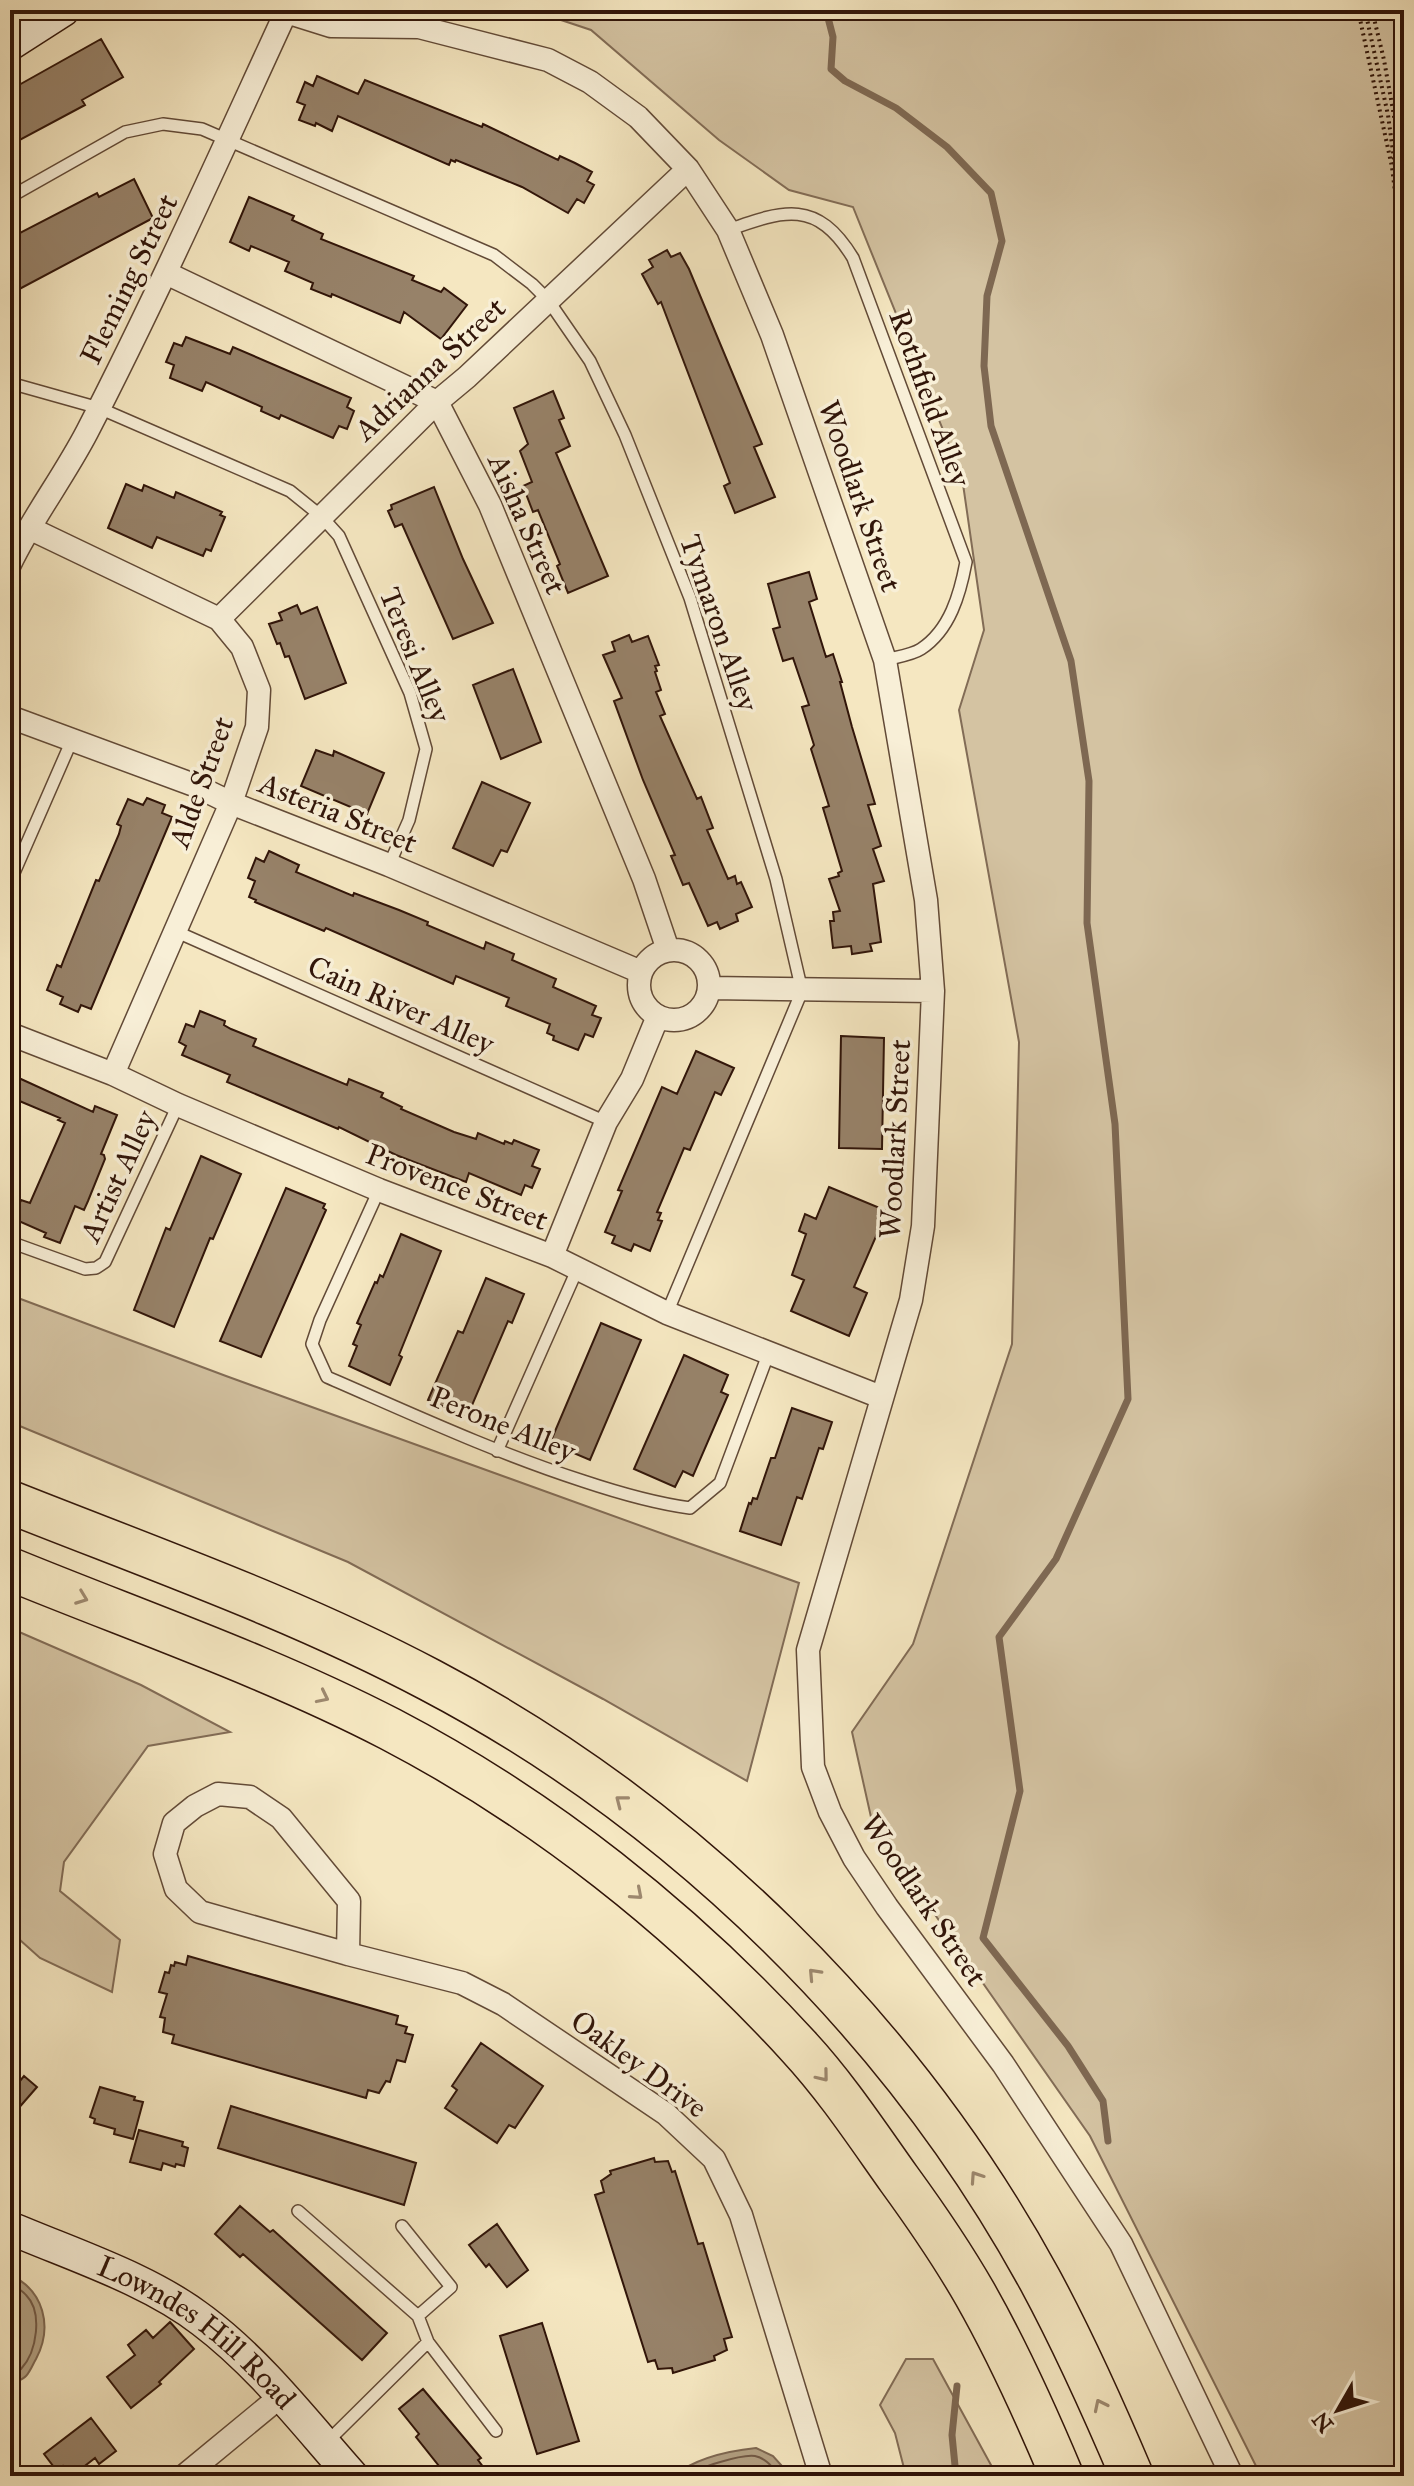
<svg xmlns="http://www.w3.org/2000/svg" width="1414" height="2486" font-family="'IM FELL Great Primer',serif">
<style>
.green{fill:#d4c3a2;stroke:#826c56;stroke-width:2}
.water{fill:#b2a082;stroke:#7e6852;stroke-width:2}
.lines{fill:none;stroke-linecap:round;stroke-linejoin:round}
.shore{stroke:#725a46;stroke-width:2}
.stream{stroke:#7e6852;stroke-width:7}
.building{fill:#978269;stroke:#311509;stroke-width:2}
.lane-casing{stroke:#624a37;stroke-width:14}
.street-casing{stroke:#624a37;stroke-width:25}
.secondary-casing{stroke:#311509;stroke-width:35}
.highway-casing{stroke:#311509;stroke-width:45}
.path{stroke:#311509;stroke-width:4;stroke-dasharray:2 4;stroke-linecap:butt}
.lane{stroke:#f8efd7;stroke-width:11}
.street{stroke:#f8efd7;stroke-width:22}
.secondary{stroke:#f8efd7;stroke-width:32}
.highway{stroke:#f5e7c1;stroke-width:42}
.oneway{stroke:#9d886e}
.labels{text-anchor:middle;stroke-width:7;stroke-linejoin:round;paint-order:stroke}
.street-label{font-size:30px;fill:#311509;stroke:#f8efd7}
</style>
<rect width="100%" height="100%" fill="#f5e7c1"/>
<filter id="stains"><feTurbulence type="fractalNoise" baseFrequency=".0025" numOctaves="4"/><feColorMatrix values="0 0 0 0 .2 0 0 0 0 .09 0 0 0 0 .02 0 0 0 .5 -.17"/></filter>
<radialGradient id="worn" r=".72"><stop offset=".6" stop-color="#630" stop-opacity="0"/><stop offset="1" stop-color="#630" stop-opacity=".3"/></radialGradient>
<path class="green" d="M531 10H1404V2476H1261L1090 2136 873 1826 852 1732 913 1644 1012 1344 1019 1042 959 710 984 630 962 477 853 207 789 190 719 140 591 30Z
M10 1295 226 1376 799 1583 747 1781 603 1699 348 1562 10 1422Z
M10 1628 141 1685 230 1732 148 1746 64 1862 60 1891 120 1940 112 1992 40 1958 10 1931Z
M906 2359H933L997 2476H906L895 2433 880 2405Z"/>
<path class="water" d="M10 2275C44 2290 53 2327 36 2359 33 2364 30 2372 26 2376 22 2380 15 2382 10 2385Z
M756 2448 773 2456 791 2476H673C696 2458 727 2451 756 2448Z"/>
<g class="lines">
<path class="shore" d="M10 2284C15 2287 22 2290 26 2295 43 2312 37 2352 21 2369 18 2372 14 2374 10 2376
M686 2476C697 2468 741 2454 755 2456 766 2458 773 2468 780 2476"/>
<path class="stream" d="M826 10 833 37 831 69 845 81 896 108 947 147 991 193 1002 241 987 296 984 366 991 426 1071 661 1089 781 1087 923 1115 1124 1128 1399 1056 1559 999 1637 1020 1791 983 1938 1068 2046 1103 2101 1108 2141
M956 2476 952 2435 957 2386"/>
</g>
<path class="building" d="M101 39 123 77 82 100 85 105 16 142 10 132V90Z
M317 76 358 94 365 80 482 127 483 124 558 160 560 156 575 163 592 172 587 181 594 185 584 203 577 199 568 213 522 187 456 160 455 162 451 160 449 165 338 116 332 131 316 123 315 126 299 120 305 105 297 102 305 82 313 86Z
M134 179 153 218 10 294V238L97 193 99 197Z
M249 197 294 216 292 220 323 234 321 239 414 276 412 280 441 292 444 288 467 305 441 339 404 312 400 323 332 294 331 297 311 289 313 283 285 271 289 262 251 246 249 251 230 242Z
M667 250 671 257 680 253 689 269 762 444 754 447 775 497 735 513 724 486 730 483 661 302 658 304 642 274 653 267 649 260Z
M186 337 230 354 233 347 351 398 347 407 354 411 347 429 339 426 333 438 281 415 279 419 261 411 262 407 206 382 202 391 170 378 174 365 166 362 174 343 182 346Z
M553 391 564 418 559 420 570 446 556 453 608 576 568 593 557 566 560 564 538 510 533 512 523 486 532 482 520 451 528 444 514 408Z
M126 484 142 491 144 485 174 498 176 492 222 512 220 515 225 517 211 551 206 549 203 556 157 537 152 548 108 528Z
M434 487 463 559 493 623 453 639 402 524 395 527 388 511 392 509 391 505Z
M809 572 817 599 809 602 826 657 833 654 842 682H840L852 727 875 804 868 805 881 846 873 849 884 881 873 884 881 942 870 944 872 951 852 954 851 946 833 948 830 921H834L833 912 840 911 829 879 839 876 838 873 842 871 823 808 829 806 811 749 814 745 802 707 809 705 793 658 783 661 773 629 780 627 768 584Z
M297 605 301 614 317 607 346 683 305 699 289 656 285 657 280 643 277 644 269 624 282 620 279 613Z
M629 635 632 642 648 636 659 665 655 666 657 671 655 672 661 690 656 692 665 714 660 716 697 799 701 797 713 828 707 830 728 879 735 876 737 884 741 882 752 907 736 914 738 921 720 929 717 922 708 926 689 883 683 885 671 856 675 855 643 780 614 701 622 698 603 655 615 651 612 642Z
M513 669 541 742 501 759 473 685Z
M316 750 333 756 334 751 384 773 367 814 301 786Z
M482 782 530 803 507 852 501 850 493 866 453 848Z
M147 798 165 805 162 813 172 817 91 1009 81 1005 78 1012 60 1004 63 997 47 990 57 965 61 967 64 959 96 880 99 881 119 834 121 826 117 824 128 799 143 805Z
M269 851 299 865 296 872 353 896 354 893 399 910 428 922 427 925 484 949 486 942 514 954 512 960 556 979 553 987 596 1006 592 1015 601 1018 593 1037 585 1034 578 1050 553 1040 554 1036 547 1033 550 1024 506 1006 509 998 456 976 453 984 326 928 324 931 255 902 256 900 249 897 255 881 248 878 256 858 264 862Z
M200 1011 225 1021 224 1025 231 1029 256 1039 253 1046 347 1085 349 1079 383 1093 381 1097 402 1107 401 1109 454 1132 476 1139 478 1133 504 1144 505 1141 512 1144 514 1140 539 1150 532 1166 540 1169 532 1188 525 1185 521 1195 469 1173 466 1182 396 1155 339 1127 338 1129 227 1082 230 1075 182 1055 186 1046 179 1042 186 1024 194 1027Z
M841 1036 884 1038 882 1149 839 1148Z
M696 1051 734 1068 721 1095 715 1092 690 1150 684 1148 657 1212 661 1213 658 1220 662 1221 650 1251 634 1244 631 1251 612 1243 615 1236 605 1232 622 1191 618 1190 662 1087 677 1094Z
M10 1074 93 1112 95 1106 117 1115 101 1154 104 1155 105 1159 88 1201 84 1210 75 1206 60 1243 44 1237 46 1233 14 1219 21 1200 30 1203 65 1123 58 1120 60 1118 10 1097Z
M201 1156 241 1174 213 1239 210 1238 174 1327 134 1310 166 1228 170 1230Z
M829 1187 887 1211 854 1287 867 1293 849 1336 791 1311 804 1280 792 1275 806 1234 799 1231 805 1214 816 1219Z
M286 1188 325 1204 323 1208 326 1210 261 1357 220 1341Z
M401 1234 441 1251 399 1355 402 1357 390 1385 349 1366 357 1346 353 1344 361 1325 357 1323 375 1282 377 1283 380 1275 383 1277Z
M486 1278 524 1294 512 1323 508 1321 467 1417 428 1400 458 1331 463 1333Z
M601 1323 641 1340 590 1460 550 1443Z
M684 1355 728 1375 721 1392 728 1395 693 1476 683 1471 675 1487 634 1469Z
M792 1408 832 1422 823 1449 819 1448 802 1499 797 1497 781 1545 740 1531 749 1503 751 1504 753 1498 757 1499 771 1458H775Z
M188 1956 398 2016 396 2024 407 2027 405 2033 413 2035 405 2062 397 2060 390 2082 386 2081 379 2093 368 2090 366 2098 172 2043 174 2035 163 2032 165 2018 160 2017 167 1994 159 1992 165 1972 169 1973 171 1965 174 1966 175 1962 186 1965Z
M481 2043 543 2086 515 2128 509 2125 497 2143 445 2108 457 2090 452 2086Z
M24 2076 37 2087 10 2118V2093Z
M100 2087 135 2097 134 2100 143 2102 133 2139 114 2134 115 2129 94 2123 95 2119 90 2117Z
M231 2106 416 2163 404 2205 218 2148Z
M139 2130 183 2142 182 2146 188 2148 184 2166 176 2164 175 2167 163 2163 161 2170 130 2162Z
M654 2158 655 2162 668 2161 672 2172 675 2171 698 2244 703 2243 732 2337 724 2339 727 2350 714 2356 715 2360 673 2373 672 2368 658 2369 655 2360 648 2362 595 2195 604 2192 601 2181 611 2174 610 2171Z
M240 2206 270 2232 273 2230 387 2333 362 2360 243 2254 240 2257 215 2234Z
M497 2224 528 2270 507 2287 489 2264 486 2267 469 2245Z
M170 2322 194 2349 159 2382 161 2384 131 2408 107 2377 135 2355 128 2345 146 2330 153 2338Z
M542 2323 579 2441 537 2454 500 2336Z
M423 2389 481 2458 478 2460 490 2476H447L416 2437 419 2434 399 2409Z
M91 2418 116 2451 99 2464 95 2458 72 2476 63 2466 57 2471 44 2454Z"/>
<g class="lines">
<defs>
<path id="lane" d="M10 197 125 132 163 124 202 129 494 255 532 284 548 300 590 361 625 435 690 598 776 879 802 991 667 1313
M728 230C784 210 817 199 853 258L966 562C960 594 950 630 921 649 912 655 896 657 885 660
M10 383 99 408 290 491 321 516 339 536 410 693 426 749 409 820 389 865
M10 882 72 740
M177 932 606 1122
M379 1190 320 1320 312 1344 327 1377C412 1414 496 1453 583 1481 619 1493 653 1503 690 1508L720 1483 769 1352
M10 1242 85 1269 96 1268 105 1262 178 1105
M497 1451 577 1270
M298 2211 418 2316
M428 2342 496 2431
M327 2442 428 2342 418 2316 451 2287 402 2226"/>
<path id="street" d="M280 10 331 26 419 27 548 60 590 82 638 117 688 169 728 230 772 335 885 660 926 900 933 991 923 1226 911 1300 808 1650 813 1767 830 1812 854 1858 887 1907 1003 2064 1121 2244 1232 2476
M166 273 437 402 490 505 644 879 668 950
M29 528 219 619 242 647 259 690 257 727 231 803 113 1074
M10 564C32 518 63 478 87 432 158 294 221 153 286 12
M219 619 437 402 467 377 688 169
M10 717 194 785 231 803 389 865 641 972
M639 985a35 35 0 1 1 70 0a35 35 0 1 1-70 0Z
M709 988 933 991
M10 1034 113 1074 178 1105 379 1190 552 1256 667 1313 881 1397
M552 1256 606 1122 632 1079 658 1016
M348 1954 349 1901 281 1818 250 1797 218 1794 195 1806 174 1823 165 1854 176 1889 200 1912 348 1954 462 1983 503 2004 666 2114 714 2159 741 2215 821 2476
M184 2476 281 2396"/>
<g id="secondary">
<path d="M10 44 63 10"/>
<path id="s1" d="M10 2228C73 2255 149 2279 203 2321 260 2364 305 2423 352 2476"/>
</g>
<path id="highway" d="M10 1502C151 1558 296 1609 430 1680 683 1813 903 2029 1040 2280 1074 2343 1104 2410 1132 2476
M10 1569C137 1621 268 1666 390 1729 543 1809 682 1919 799 2047 836 2087 867 2134 899 2179 926 2216 952 2254 975 2294 1008 2352 1036 2414 1062 2476"/>
</defs>
<use href="#lane" class="lane-casing"/>
<use href="#street" class="street-casing"/>
<use href="#secondary" class="secondary-casing"/>
<use href="#highway" class="highway-casing"/>
<path class="path" d="M1358 10 1392 167 1404 266
M1365 10 1388 115 1404 233
M1372 10 1384 60 1404 172
M1404 1848V2010"/>
<use href="#lane" class="lane"/>
<use href="#street" class="street"/>
<use href="#secondary" class="secondary"/>
<use href="#highway" class="highway"/>
</g>
<defs><path id="oneway-chevron" d="M-2-3.5L2.5 0L-2 3.5" fill="none" stroke-width="1.6" stroke-linecap="round" stroke-linejoin="round" transform="scale(2)"/></defs>
<g class="oneway">
<use href="#oneway-chevron" transform="translate(82 1598) rotate(21)"/>
<use href="#oneway-chevron" transform="translate(323 1697) rotate(26)"/>
<use href="#oneway-chevron" transform="translate(621 1801) rotate(-142)"/>
<use href="#oneway-chevron" transform="translate(637 1894) rotate(41)"/>
<use href="#oneway-chevron" transform="translate(814 1974) rotate(-133)"/>
<use href="#oneway-chevron" transform="translate(823 2076) rotate(51)"/>
<use href="#oneway-chevron" transform="translate(976 2177) rotate(-124)"/>
<use href="#oneway-chevron" transform="translate(1100 2405) rotate(-116)"/>
</g>
<g class="labels">
<g class="street-label">
<text transform="translate(129 279) rotate(-64)" y="10">Fleming Street</text>
<text transform="translate(430 369) rotate(-43)" y="10">Adrianna Street</text>
<text transform="translate(930 398) rotate(70)" y="10">Rothfield Alley</text>
<text transform="translate(860 496) rotate(71)" y="10">Woodlark Street</text>
<text transform="translate(527 524) rotate(66)" y="10">Aisha Street</text>
<text transform="translate(719 623) rotate(71)" y="10">Tymaron Alley</text>
<text transform="translate(415 655) rotate(68)" y="10">Teresi Alley</text>
<text transform="translate(201 782) rotate(-70)" y="10">Alde Street</text>
<text transform="translate(338 813) rotate(22)" y="10">Asteria Street</text>
<text transform="translate(401 1005) rotate(24)" y="10">Cain River Alley</text>
<text transform="translate(895 1139) rotate(-87)" y="10">Woodlark Street</text>
<text transform="translate(118 1176) rotate(-65)" y="10">Artist Alley</text>
<text transform="translate(457 1187) rotate(21)" y="10">Provence Street</text>
<text transform="translate(503 1424) rotate(22)" y="10">Perone Alley</text>
<text transform="translate(924 1900) rotate(56)" y="10">Woodlark Street</text>
<text transform="translate(639 2064) rotate(36)" y="10">Oakley Drive</text>
<text dy="10" stroke="none"><textPath href="#s1" startOffset="216">Lowndes Hill Road</textPath></text>
</g>
</g>
<rect width="1414" height="2486" fill="none" stroke="#f5e7c1" stroke-width="40"/>
<rect x="12" y="12" width="1390" height="2462" fill="none" stroke="#311509" stroke-width="4"/>
<rect x="20" y="20" width="1374" height="2446" fill="none" stroke="#311509" stroke-width="2"/>
<g transform="translate(1338 2410) rotate(231)" stroke="#f8efd7" stroke-width="6" paint-order="stroke">
<path d="M0-6L14 30L0 20L-14 30Z" fill="#311509"/>
<text y="-12" font-size="22" font-weight="bold" text-anchor="middle" fill="#311509">N</text>
</g>
<rect width="100%" height="100%" filter="url(#stains)"/>
<rect width="100%" height="100%" fill="url(#worn)"/>
</svg>
